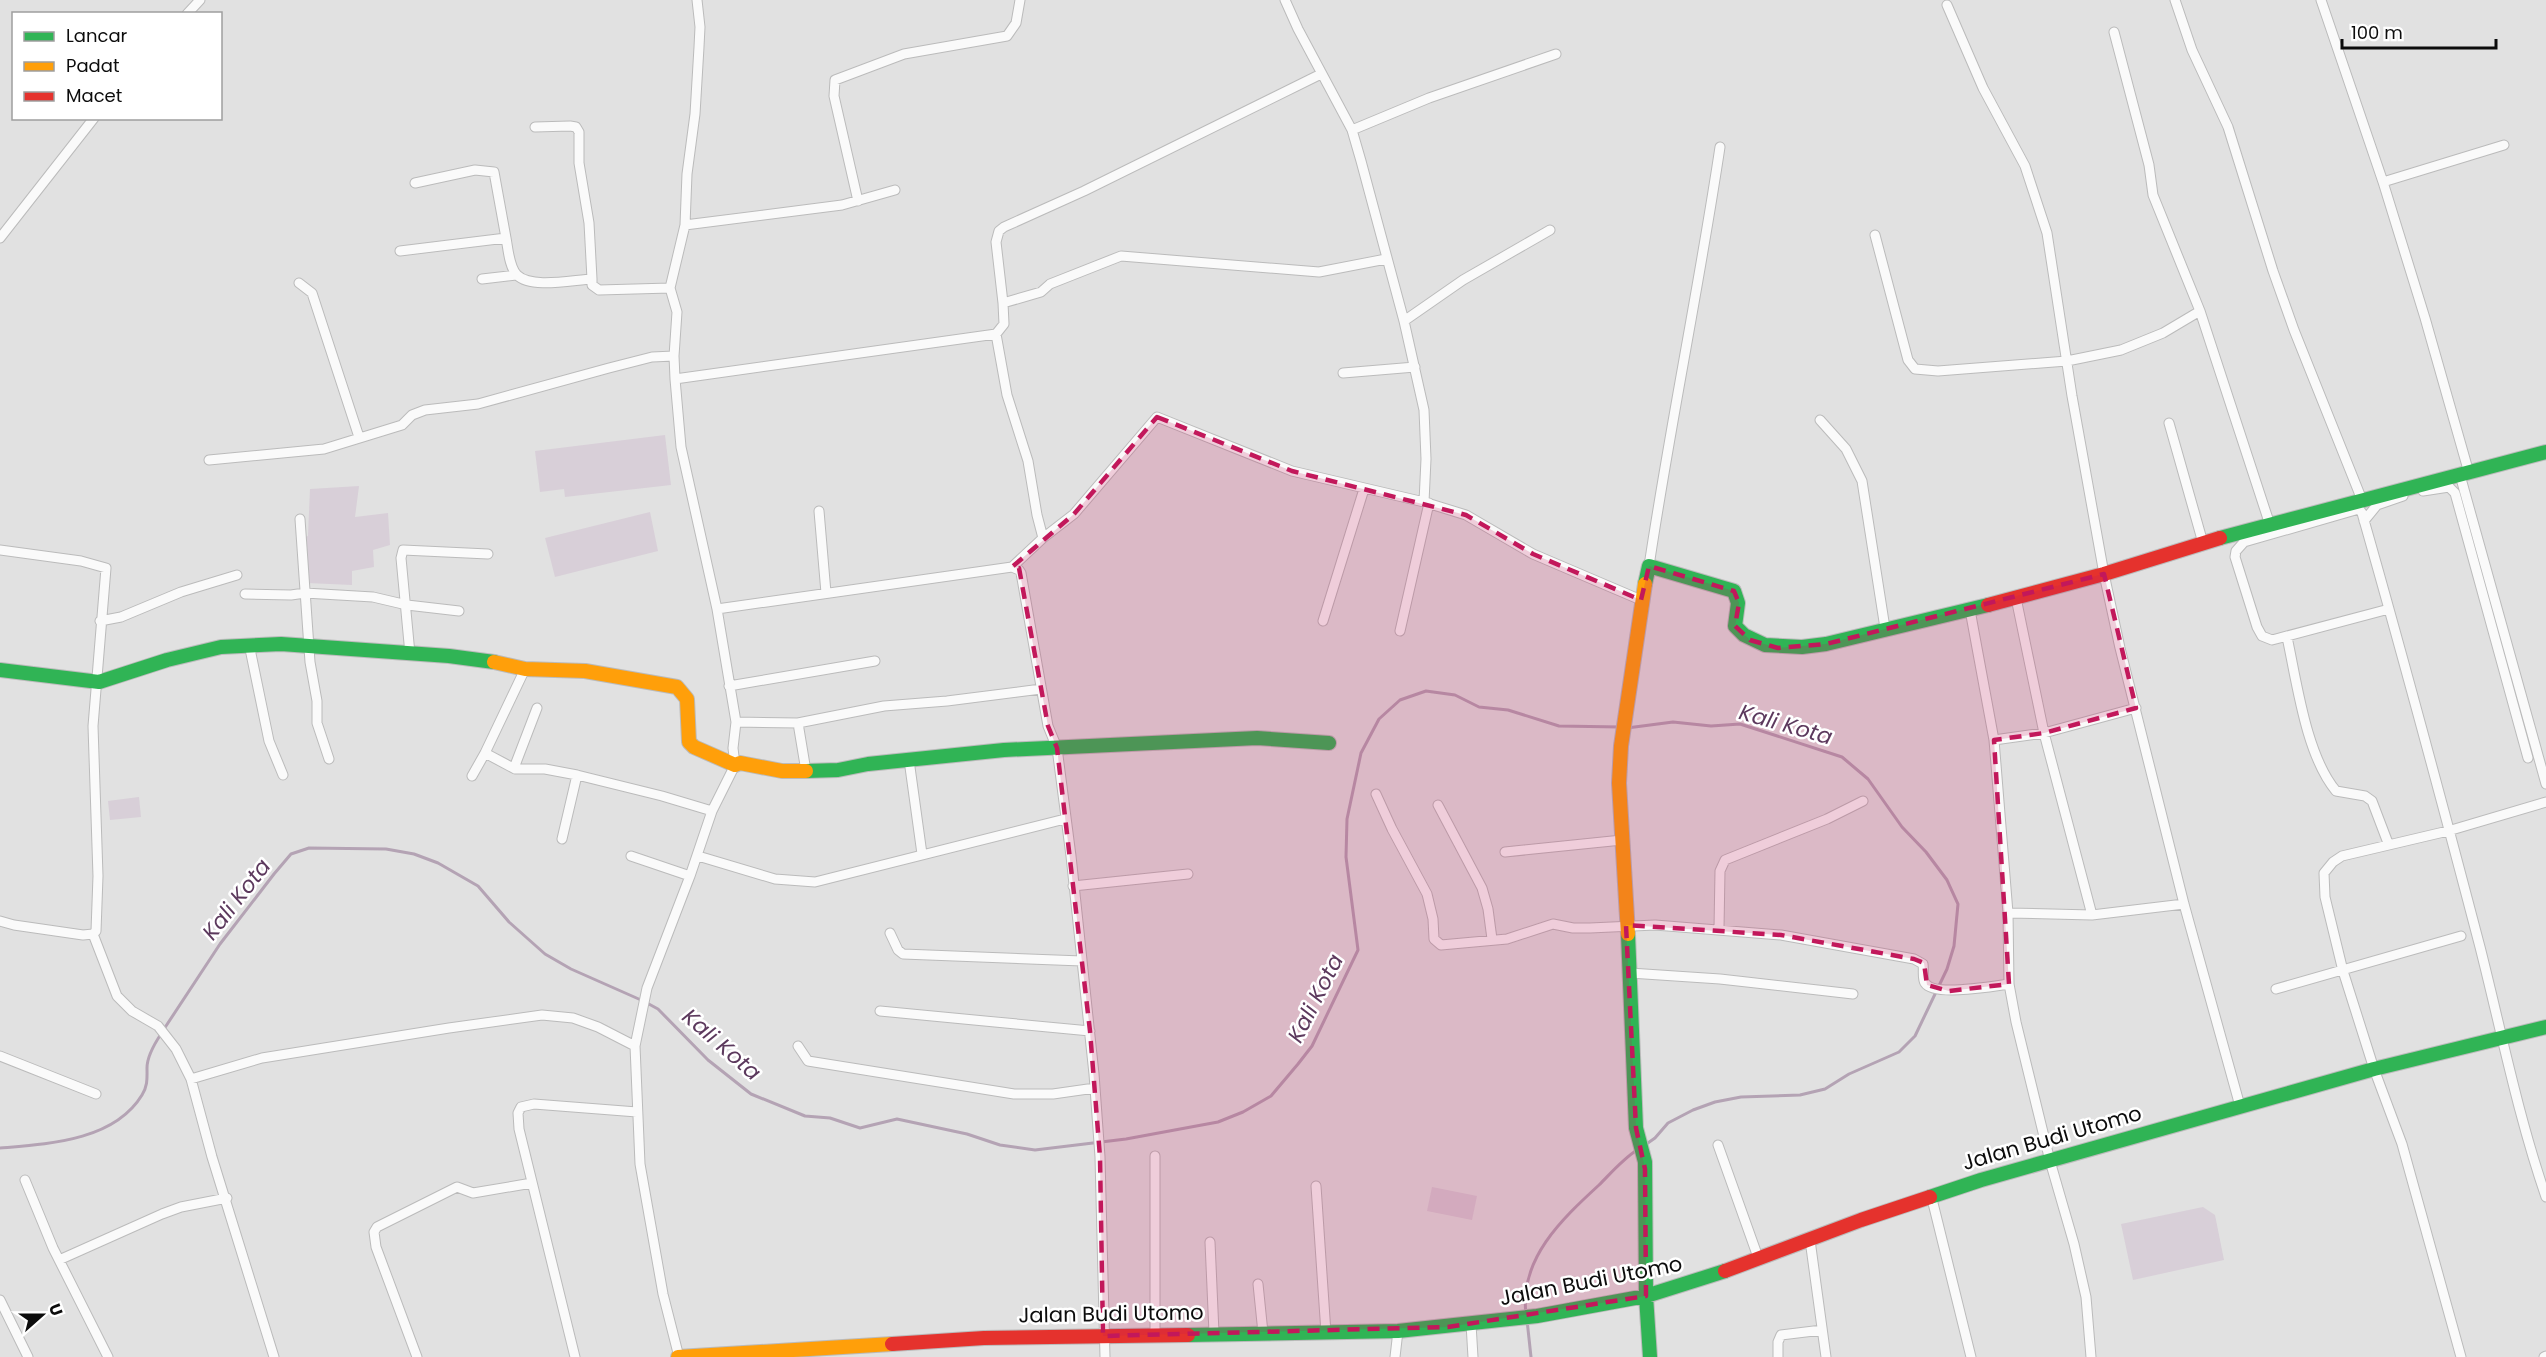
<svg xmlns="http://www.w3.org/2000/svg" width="2546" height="1357" font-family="Poppins,sans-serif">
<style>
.green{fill:#d8cfd8}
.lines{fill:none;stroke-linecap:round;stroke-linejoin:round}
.stream{stroke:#b4a3b4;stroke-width:3}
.street-casing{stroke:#bbb;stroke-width:11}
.fast-casing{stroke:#bbb;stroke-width:16}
.slow-casing{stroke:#bbb;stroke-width:16}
.jam-casing{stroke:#bbb;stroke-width:16}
.street{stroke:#fafafa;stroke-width:9}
.fast{stroke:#30b455;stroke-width:14}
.slow{stroke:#ff9f0a;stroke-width:14}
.jam{stroke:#e5322d;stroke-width:14}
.marked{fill:#c2185b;fill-opacity:0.2;stroke:#c2185b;stroke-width:4.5;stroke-dasharray:12 8;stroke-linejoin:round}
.labels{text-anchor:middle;stroke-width:5;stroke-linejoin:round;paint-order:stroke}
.street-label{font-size:21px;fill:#0c0c0c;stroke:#fff}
.water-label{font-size:22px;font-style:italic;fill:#5c395d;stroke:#fff}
</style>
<rect width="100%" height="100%" fill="#e1e1e1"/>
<path class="green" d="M665 435 671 485 565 497 564 489 540 492 535 451Z
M359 486 355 517 388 513 390 545 373 550 374 567 352 571V585L307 583 300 538 308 536 310 489Z
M650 512 658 551 555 577 545 538Z
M139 797 141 817 110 820 108 801Z
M1432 1187 1477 1196 1472 1220 1427 1211Z
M2203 1207 2215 1215 2224 1260 2133 1280 2121 1224Z"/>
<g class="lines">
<path class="stream" d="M1627 728 1673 722 1711 726 1740 724 1842 757 1868 779 1902 827 1926 852 1947 880 1958 904 1954 946 1947 969 1915 1036 1899 1052 1849 1074 1825 1089 1800 1095 1741 1097 1715 1102 1693 1110 1668 1123 1655 1138 1645 1145
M647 1003 658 1009 708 1060 751 1094 805 1116 830 1118 860 1128 897 1119 967 1134 1000 1145 1035 1150 1126 1139 1218 1122 1243 1112 1271 1096 1298 1064 1312 1046 1358 950 1346 857 1347 819 1361 753 1379 719 1400 700 1426 691 1455 695 1479 707 1508 710 1559 726 1620 727
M164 1029 220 944 274 874 291 854 309 848 386 849 414 854 438 863 478 886 509 922 545 954 571 969 641 1000
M0 1148C48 1144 114 1141 142 1095 148 1085 147 1078 147 1068 147 1058 155 1043 161 1034
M1526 1314C1519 1259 1562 1219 1599 1185 1611 1173 1623 1159 1637 1150
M1527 1320 1531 1357"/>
<defs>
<path id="street" d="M1285 0 1298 29 1352 130 1361 161 1404 321 1424 410 1426 459 1424 502
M2175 0 2192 50 2228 127 2273 271 2294 330 2362 500
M2321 0 2383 182 2425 318 2469 473
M1947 5 1983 88 2025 166 2047 233 2072 396 2104 574 2120 648 2184 904 2240 1106
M187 14 200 0
M2114 32 2149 165 2153 195 2200 311 2270 525
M535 127 570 126 576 127 579 132V163L589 223 592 279
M1352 130 1429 98 1556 54
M2383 182 2504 145
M858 201 834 96 835 80 904 54 1007 36 1016 23 1020 0
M685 225 842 205 895 190
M1875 235 1908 360 1915 369 1938 371 2067 361 2121 350 2163 333 2200 311
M0 238 94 118
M506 238C508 248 509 267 517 275 531 289 572 280 592 279V285L599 290 670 288
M400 251 506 238 494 172 475 170 415 183
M482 279 516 275
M299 283 312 293 359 437
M1003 303 996 242 999 231 1004 227 1084 191 1321 74
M1404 321 1463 280 1550 230
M996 334 1007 395 1028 461 1037 515 1043 538
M1343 373 1415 367
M675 379 996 334 1004 324 1003 303 1041 292 1050 284 1121 256 1319 272 1386 259
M1820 420 1846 449 1862 481 1885 628
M2169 423 2203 543
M209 460 324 449 402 425 412 415 425 410 478 404 609 368 652 357 674 356
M2460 475 2546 784
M2423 491 2449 487 2455 493 2528 758
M819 511 826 593
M300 519 310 662 317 701V723L329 759
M2364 521 2377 505 2403 496
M0 550 81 561 106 568 93 726 98 876 96 931 93 934 83 935 14 925 0 921
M1649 566C1670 426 1699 287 1720 147
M1012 567 1043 538 1074 514 1157 417 1292 471 1424 502 1466 515 1533 554 1641 600
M245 594 291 595 305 593 373 597 407 605 459 611
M2016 598 2044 733 2092 915 2184 904
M717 609 1012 567 1019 570 1021 573 1048 726 1057 748 1071 856 1094 1074 1100 1157 1105 1357
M2389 609 2272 640 2262 636 2257 627 2235 557 2236 551 2244 542 2352 511 2359 509 2362 513C2403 657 2442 802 2480 947 2501 1030 2518 1116 2546 1197
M1970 610 1994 740 2008 913 2009 984 2016 1022 2050 1161 2074 1244 2086 1297 2091 1357
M100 621 121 617 181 592 237 575
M1323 621 1364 489
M1400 631 1429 503
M2287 637C2297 683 2306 755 2336 791L2365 796 2372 801 2388 843
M249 644 269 741 283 775
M410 654 401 558 403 550 488 554
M729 686 875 661
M736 722 798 723 884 706 947 701 1041 689
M798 723 806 771
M1994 740 2044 733 2136 708
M485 753 515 769H545L577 775 662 796 712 811
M909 760 922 854
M514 768 537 708
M472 776 485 753 525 669
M1376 794 1392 829 1427 894 1433 919 1434 939 1441 945 1507 939 1553 924 1573 928H1590L1655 925 1781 935 1914 959 1923 964C1924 970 1922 979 1925 983 1934 997 1994 986 2009 984
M1438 805 1482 888 1488 909 1492 939
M562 839 577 775
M1505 852 1622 840
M631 856 690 876
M698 856 775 879 815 882 1065 819
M1073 886 1188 874
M2008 913 2092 915
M1719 928 1720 871 1725 860 1827 819 1863 801
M890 933 898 950 903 954 1082 961
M93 934 117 996 132 1011 158 1026 176 1049 191 1079 212 1157 274 1357
M1630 973 1720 979 1853 994
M2276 989 2461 936
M880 1011 1090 1031
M798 1046 808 1061 1014 1094H1053L1095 1088
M0 1056 96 1094
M191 1079 262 1058 449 1028 542 1015 573 1018 598 1027 635 1046
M1718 1145 1759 1260
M25 1180 53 1248 108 1357
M1316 1186 1326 1333
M1931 1195 1971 1357
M1810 1240 1826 1357
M1210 1242 1214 1333
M59 1260 162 1214 181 1207 227 1198
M1258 1284 1263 1333
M0 1300 28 1357
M1471 1324 1473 1357
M1155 1334V1156
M417 1357 376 1247 374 1232 377 1227 457 1187 473 1193 532 1183
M575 1357 519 1129 518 1113 521 1107 534 1104 637 1112
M679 1357 663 1294 640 1164 635 1046 647 988 690 876 712 811 735 765 733 748 736 722 717 609 681 447 675 379 674 356 677 312 670 288 685 225 687 174 695 114 699 47 700 27 697 0
M1395 1357 1398 1331
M1778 1357V1342L1781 1335 1822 1330
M2461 1357 2402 1144 2374 1069 2343 971 2325 897 2324 873 2333 862 2342 856 2448 831 2546 802
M2544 1357 2546 1356"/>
<path id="fast" d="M2220 538 2546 452
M1645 584 1649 566 1734 591 1738 603 1735 626 1744 635 1765 645 1802 647 1826 644 1988 605
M0 670 99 682 167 660 221 647 281 644 449 656 494 662
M806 771 838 770 868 764 1004 750 1257 738 1329 743
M1628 934 1636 1128 1645 1162 1646 1296 1650 1357
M1930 1197 1981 1180 2374 1069 2546 1027
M1188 1335 1398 1331 1537 1316 1646 1296 1725 1271"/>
<path id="slow" d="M494 662 525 669 585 671 677 687 687 699 689 742 694 747 735 765 740 763 782 771H806
M1628 934 1619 783 1621 746 1645 584
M678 1357 892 1344"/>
<path id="jam" d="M1988 605 2104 574 2220 538
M1725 1271 1861 1220 1930 1197
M892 1344 984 1338 1188 1335"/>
</defs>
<use href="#street" class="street-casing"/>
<use href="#fast" class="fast-casing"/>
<use href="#slow" class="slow-casing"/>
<use href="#jam" class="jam-casing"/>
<use href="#street" class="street"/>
<use href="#fast" class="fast"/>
<use href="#slow" class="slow"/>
<use href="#jam" class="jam"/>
</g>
<path class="marked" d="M1157 417 1292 471 1466 515 1533 554 1641 600 1649 566 1734 591 1739 603 1735 626 1750 640 1778 648 1826 644 2104 574 2136 708 2044 733 1994 740 2009 984 1949 991 1927 985 1924 963 1914 959 1781 935 1626 925 1636 1128 1645 1169 1646 1296 1448 1327 1103 1336 1100 1157 1090 1031 1057 748 1048 726 1019 568 1012 567 1074 514Z"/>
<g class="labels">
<g class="street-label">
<text transform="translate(2052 1138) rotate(-16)" y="7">Jalan Budi Utomo</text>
<text transform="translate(1591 1281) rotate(-11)" y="7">Jalan Budi Utomo</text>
<text transform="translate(1111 1314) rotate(-1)" y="7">Jalan Budi Utomo</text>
</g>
<g class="water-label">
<text transform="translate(1786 724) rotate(16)" y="8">Kali Kota</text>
<text transform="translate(236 899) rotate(-52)" y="8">Kali Kota</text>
<text transform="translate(1315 998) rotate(-63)" y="8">Kali Kota</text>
<text transform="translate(722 1044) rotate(41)" y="8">Kali Kota</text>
</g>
</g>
<rect x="12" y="12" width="210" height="108" fill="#ffffff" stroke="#9e9e9e" stroke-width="1.5"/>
<rect x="24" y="32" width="30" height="9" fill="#30b455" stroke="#9e9e9e" stroke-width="1.5"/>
<text x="66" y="42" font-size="18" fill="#0c0c0c">Lancar</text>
<rect x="24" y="62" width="30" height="9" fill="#ff9f0a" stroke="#9e9e9e" stroke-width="1.5"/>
<text x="66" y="72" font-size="18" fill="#0c0c0c">Padat</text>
<rect x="24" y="92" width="30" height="9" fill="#e5322d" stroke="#9e9e9e" stroke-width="1.5"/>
<text x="66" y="102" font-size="18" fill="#0c0c0c">Macet</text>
<g transform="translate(42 1315) rotate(69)" stroke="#ffffff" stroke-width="4.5" paint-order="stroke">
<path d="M0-4.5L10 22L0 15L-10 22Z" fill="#0c0c0c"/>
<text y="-9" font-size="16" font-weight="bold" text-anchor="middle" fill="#0c0c0c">U</text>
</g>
<path d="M2342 39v9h154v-9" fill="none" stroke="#0c0c0c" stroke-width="3"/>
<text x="2351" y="39" font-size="18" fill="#0c0c0c" stroke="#ffffff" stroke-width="4.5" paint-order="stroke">100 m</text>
</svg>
